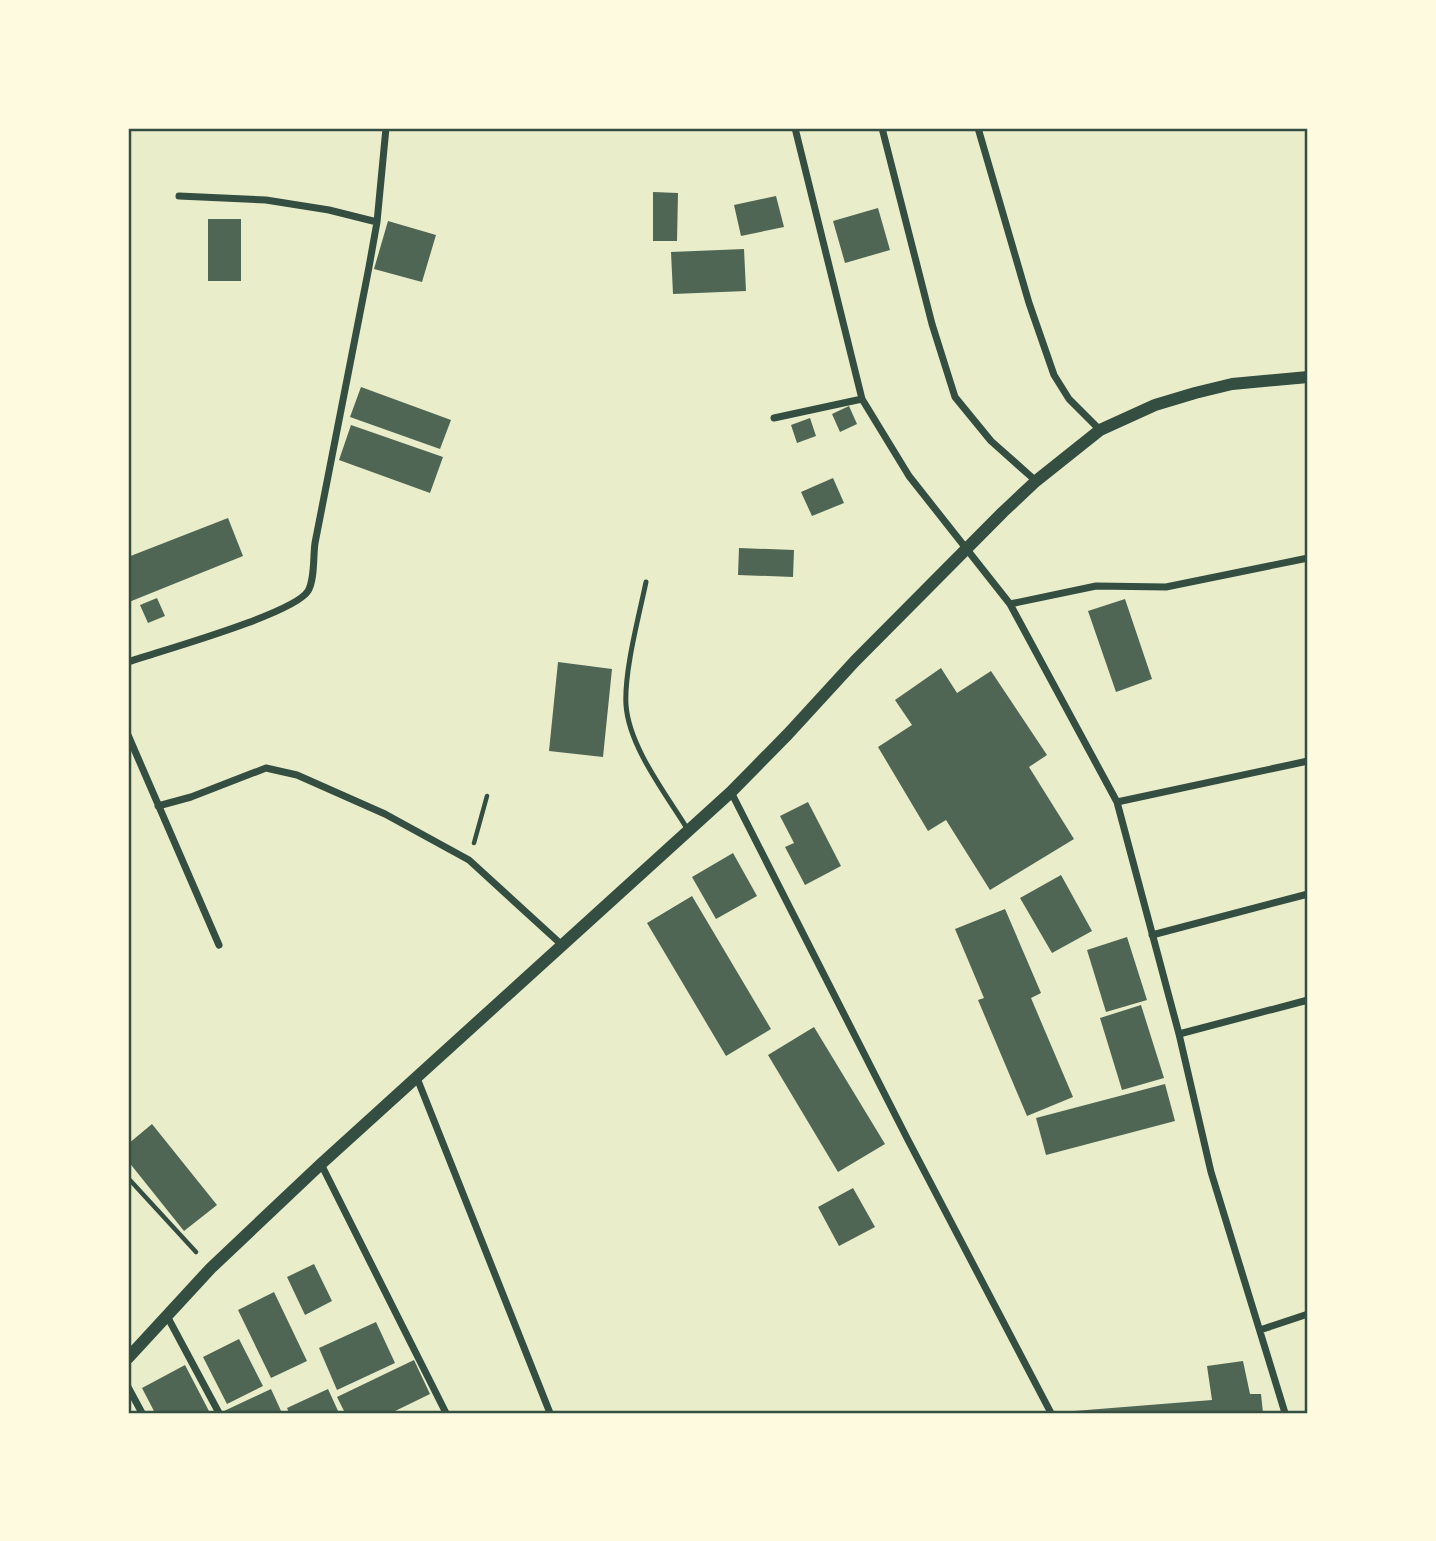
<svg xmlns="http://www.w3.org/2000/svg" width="1436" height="1541" font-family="Manrope,sans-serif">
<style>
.building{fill:#4f6655}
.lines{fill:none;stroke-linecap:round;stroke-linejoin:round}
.path{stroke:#344e41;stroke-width:4.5}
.service{stroke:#344e41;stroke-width:5}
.minor{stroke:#344e41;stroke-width:7}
.tertiary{stroke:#344e41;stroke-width:12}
.neatline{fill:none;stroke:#344e41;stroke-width:2.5}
</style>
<rect width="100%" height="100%" fill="#e9edc9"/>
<path class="building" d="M653 192 678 193 677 241H653Z
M776 196 784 227 741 236 734 205Z
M878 208 890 250 845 263 833 221Z
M208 219H241V281H208Z
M388 221 436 235 422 282 374 269Z
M744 249 746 291 673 294 671 252Z
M361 387 451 420 440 449 350 417Z
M849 406 857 424 840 432 832 414Z
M810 418 816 436 797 443 791 425Z
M351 425 443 457 430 493 339 460Z
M833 478 844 503 812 516 801 492Z
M228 518 243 556 129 602 128 557Z
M739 548 794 550 793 577 738 575Z
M157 598 165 616 148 623 140 605Z
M1125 599 1152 679 1116 692 1088 611Z
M558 662 612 669 603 757 549 751Z
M941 668 957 693 991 671 1047 755 1029 767 1074 839 990 890 946 820 928 831 878 747 912 725 895 700Z
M808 802 841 866 805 885 785 847 794 843 780 816Z
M733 853 757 896 716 919 692 877Z
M1061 875 1092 931 1052 953 1020 898Z
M692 896 771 1029 726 1056 647 923Z
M1005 909 1041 993 1031 998 1073 1097 1027 1116 978 1000 984 998 955 929Z
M1127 937 1147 1000 1106 1012 1087 950Z
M1141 1005 1164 1078 1122 1090 1100 1018Z
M814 1027 885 1144 838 1172 768 1055Z
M1165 1084 1175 1121 1046 1155 1036 1118Z
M152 1124 217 1205 184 1231 128 1161V1144Z
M853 1188 875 1227 839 1246 818 1207Z
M314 1264 332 1301 305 1315 287 1277Z
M274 1292 307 1361 271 1378 238 1310Z
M376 1322 395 1363 337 1390 319 1348Z
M239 1339 263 1386 227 1404 203 1357Z
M414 1360 430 1394 391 1413H345L337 1397Z
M1243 1361 1250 1394H1261L1263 1413H1074V1411L1212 1400 1207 1366Z
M185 1365 210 1413H155L142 1388Z
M271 1389 282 1413H225L224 1411Z
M328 1389 339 1413H289L287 1408Z"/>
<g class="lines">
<path class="path" d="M474 843 487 796
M128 1178 196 1252"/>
<path class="service" d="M646 582C639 616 624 671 626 705 629 747 666 794 688 830"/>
<path class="minor" d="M795 128 862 399 909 476 1010 604 1117 802 1179 1034 1211 1172 1285 1413
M882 128 932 324 955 397 991 441 1036 481
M978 128 1029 303 1054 375 1069 399 1100 430
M179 196 266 200 329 210 377 222
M774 418 862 399
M1010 604 1096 586 1166 587 1308 558
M128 662C160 651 294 614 308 591 315 579 313 556 315 543L369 267 377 222 386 128
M128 735 219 945
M731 792 908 1140 1051 1413
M1117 802 1308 761
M158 806 191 797 266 768 297 775 385 814 469 860 562 945
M1152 935 1308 894
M1179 1034 1308 1000
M417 1078 550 1413
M321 1164 446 1413
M167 1316 219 1413
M1260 1330 1308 1314
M128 1387 142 1413"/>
<path class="tertiary" d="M128 1358 211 1268 321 1164 731 792 788 734 855 661 1003 512 1036 481 1100 430 1155 405 1195 393 1232 384 1308 377"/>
</g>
<rect width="1436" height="1541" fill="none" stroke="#fefae0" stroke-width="259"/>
<rect x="130" y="130" width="1176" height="1282" class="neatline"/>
</svg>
